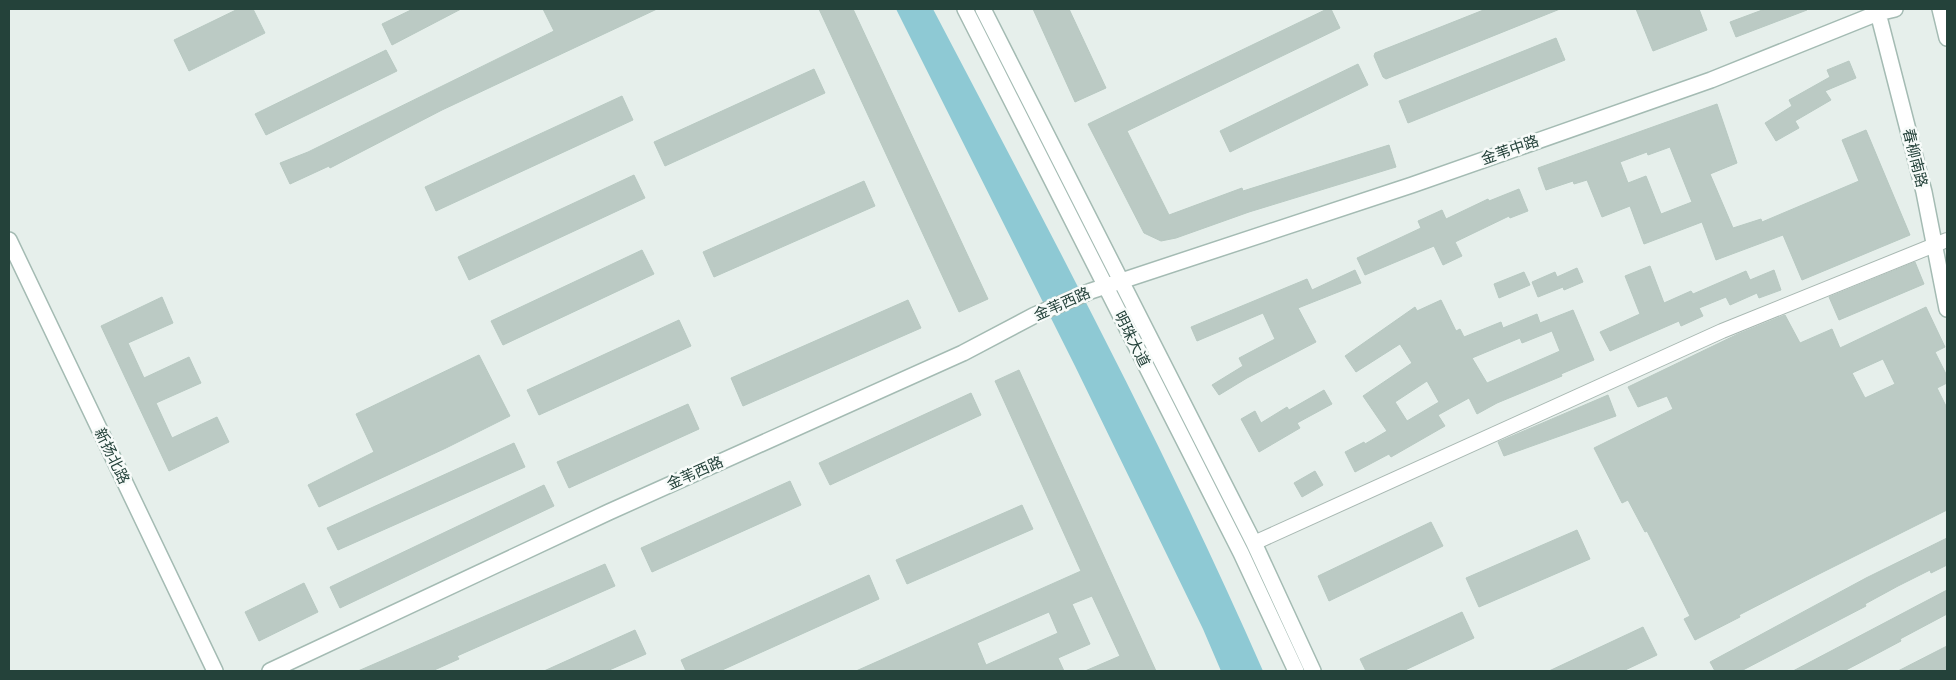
<svg xmlns="http://www.w3.org/2000/svg" width="1956" height="680" font-family="Commissioner,'Noto Sans SC',sans-serif">
<style>
.water{fill:#8ec9d4}
.building{fill:#bbcac4;stroke:#b8c9c2;fill-rule:evenodd}
.lines{fill:none;stroke-linecap:round;stroke-linejoin:round}
.street-casing{stroke:#a8b8b2;stroke-width:16}
.secondary-casing{stroke:#a4bbb3;stroke-width:18}
.street{stroke:#fff;stroke-width:14}
.secondary{stroke:#fff;stroke-width:15}
.labels{text-anchor:middle;stroke-width:5;stroke-linejoin:round;paint-order:stroke}
.street-label{font-size:15px;fill:#24423a;stroke:#f7fbf9}
</style>
<rect width="100%" height="100%" fill="#e6efeb"/>
<path class="water" d="M896 9H933C1047 227 1164 445 1263 671H1221L1203 629 1075 366Z"/>
<path class="building" d="M238 9H253L265 33 189 71 174 40Z
M413 9H461L392 45 382 24Z
M543 9H657L442 110 330 168 329 166 290 184 280 163 308 152 554 31Z
M819 9H853L988 299 959 312Z
M1033 9H1069L1106 88 1075 102Z
M1327 9H1331L1340 28 1127 131 1169 215 1242 188 1243 191 1389 145 1396 167 1249 212 1176 238 1161 241 1144 233 1088 124Z
M1486 9H1560L1386 79 1383 77 1374 56 1375 53Z
M1636 9H1699L1707 30 1653 51Z
M1765 9H1807V10L1736 37 1730 22Z
M1556 38 1565 60 1408 123 1399 101Z
M386 50 397 71 266 135 255 114Z
M1849 61 1856 78 1825 91 1831 100 1795 121 1799 128 1776 141 1765 123 1792 106 1789 100 1830 77 1827 70Z
M1358 64 1368 85 1230 152 1220 131Z
M814 69 825 93 665 166 654 142Z
M622 96 633 120 436 211 425 187Z
M1717 104 1737 163 1710 174 1733 228 1761 219 1762 222 1859 181 1842 140 1866 130 1910 235 1802 280 1783 235 1716 260 1702 222 1644 244 1630 206 1602 217 1587 180 1574 184 1573 181 1546 190 1538 168ZM1670 147 1692 202 1661 214 1646 176 1628 183 1620 162 1647 152 1648 155Z
M634 175 645 198 469 280 458 257Z
M864 181 875 206 714 277 703 252Z
M1519 189 1528 211 1510 218 1509 216 1455 242 1462 256 1443 265 1434 246 1365 275 1357 258 1421 228 1418 221 1442 210 1446 219 1488 199 1489 201Z
M642 250 654 274 503 345 491 321Z
M1915 262 1924 284 1839 320 1829 297Z
M1650 266 1664 303 1691 291 1693 294 1746 271 1750 280 1774 270 1781 290 1759 298 1757 293 1730 305 1726 297 1699 308 1703 316 1681 326 1679 321 1610 351 1600 332 1640 314 1625 276Z
M1577 268 1583 282 1564 290 1563 287 1538 297 1532 282 1555 272 1557 277Z
M1355 270 1361 283 1298 308 1316 342 1247 378 1219 395 1212 385 1243 366 1239 358 1275 339 1263 313 1197 341 1191 327 1307 279 1312 290Z
M1524 272 1530 285 1499 298 1494 284Z
M162 297 173 323 128 343 144 378 189 357 201 383 156 403 172 438 217 417 229 442 169 471 101 326Z
M908 300 921 328 743 406 731 378Z
M1441 300 1456 331 1460 329 1464 337 1501 322 1503 328 1537 314 1540 323 1573 310 1594 360 1561 374 1562 376 1497 403 1477 414 1469 398 1438 415 1445 426 1391 457 1389 454 1355 472 1345 452 1364 442 1365 444 1387 431 1363 396 1412 363 1400 344 1356 372 1345 356 1415 307 1417 311ZM1552 331 1560 351 1487 383 1472 358 1520 338 1522 343ZM1427 381 1439 402 1407 421 1395 402Z
M1926 307 1945 347 1935 352 1947 376V383L1937 388 1947 408V510L1819 574 1739 615 1740 617 1695 640 1684 619 1690 616 1647 531 1645 532 1628 500 1622 503 1594 448 1673 409 1667 396 1638 407 1628 387 1738 334 1785 315 1800 343 1832 329 1840 348ZM1883 359 1895 384 1865 398 1852 373Z
M679 320 691 346 539 415 527 390Z
M479 355 510 416 446 448 319 507 308 485 374 452 356 414Z
M1019 370 1156 671H1085L1120 656 1092 596 1072 604 1090 644 1058 658 1064 671H856L1081 571 995 381ZM1049 612 1058 633 986 665 977 643Z
M1324 390 1332 404 1297 423 1300 428 1259 452 1241 419 1255 411 1261 423 1287 407 1289 410Z
M971 393 981 415 830 485 819 463Z
M1608 395 1616 416 1504 456 1498 442Z
M688 404 699 429 569 488 557 462Z
M514 443 525 467 338 550 327 528Z
M1315 471 1323 485 1302 497 1294 483Z
M790 481 801 505 652 572 641 548Z
M544 485 554 506 340 608 330 587Z
M1022 505 1033 529 907 584 896 560Z
M1431 522 1443 546 1329 601 1318 576Z
M1577 530 1590 559 1479 607 1466 578Z
M1947 538V565L1931 573 1930 570 1898 586 1865 604 1866 606 1741 671H1715L1710 662 1866 578Z
M605 564 615 586 457 656 459 659 432 671H358Z
M869 575 879 599 720 671H686L681 660Z
M304 583 318 612 259 641 245 612Z
M1947 590V614L1900 639 1901 641 1869 658 1844 671H1793Z
M1462 612 1474 638 1403 671H1366L1360 659Z
M1643 627 1657 655 1623 671H1549Z
M635 630 646 654 607 671H544Z
M1947 646V671H1898Z"/>
<g class="lines">
<defs>
<path id="street" d="M1254 543 1722 331 1947 240"/>
<path id="secondary" d="M965 9 1241 553 1296 671
M983 9 1254 543 1313 671
M1877 9 1924 192 1947 309
M1940 9 1947 38
M9 240 215 671
M270 671 609 512 963 353 1035 315 1091 291 1412 185 1711 80 1878 13 1895 9"/>
</defs>
<use href="#street" class="street-casing"/>
<use href="#secondary" class="secondary-casing"/>
<use href="#street" class="street"/>
<use href="#secondary" class="secondary"/>
</g>
<g class="labels">
<g class="street-label">
<text transform="translate(1510 150) rotate(-19)" y="5">金苇中路</text>
<text transform="translate(1915 158) rotate(76)" y="5">春柳南路</text>
<text transform="translate(1062 304) rotate(-24)" y="5">金苇西路</text>
<text transform="translate(1132 339) rotate(63)" y="5">明珠大道</text>
<text transform="translate(112 456) rotate(64)" y="5">新扬北路</text>
<text transform="translate(695 473) rotate(-24)" y="5">金苇西路</text>
</g>
</g>
<rect width="1956" height="680" fill="none" stroke="#24423a" stroke-width="20"/>
</svg>
